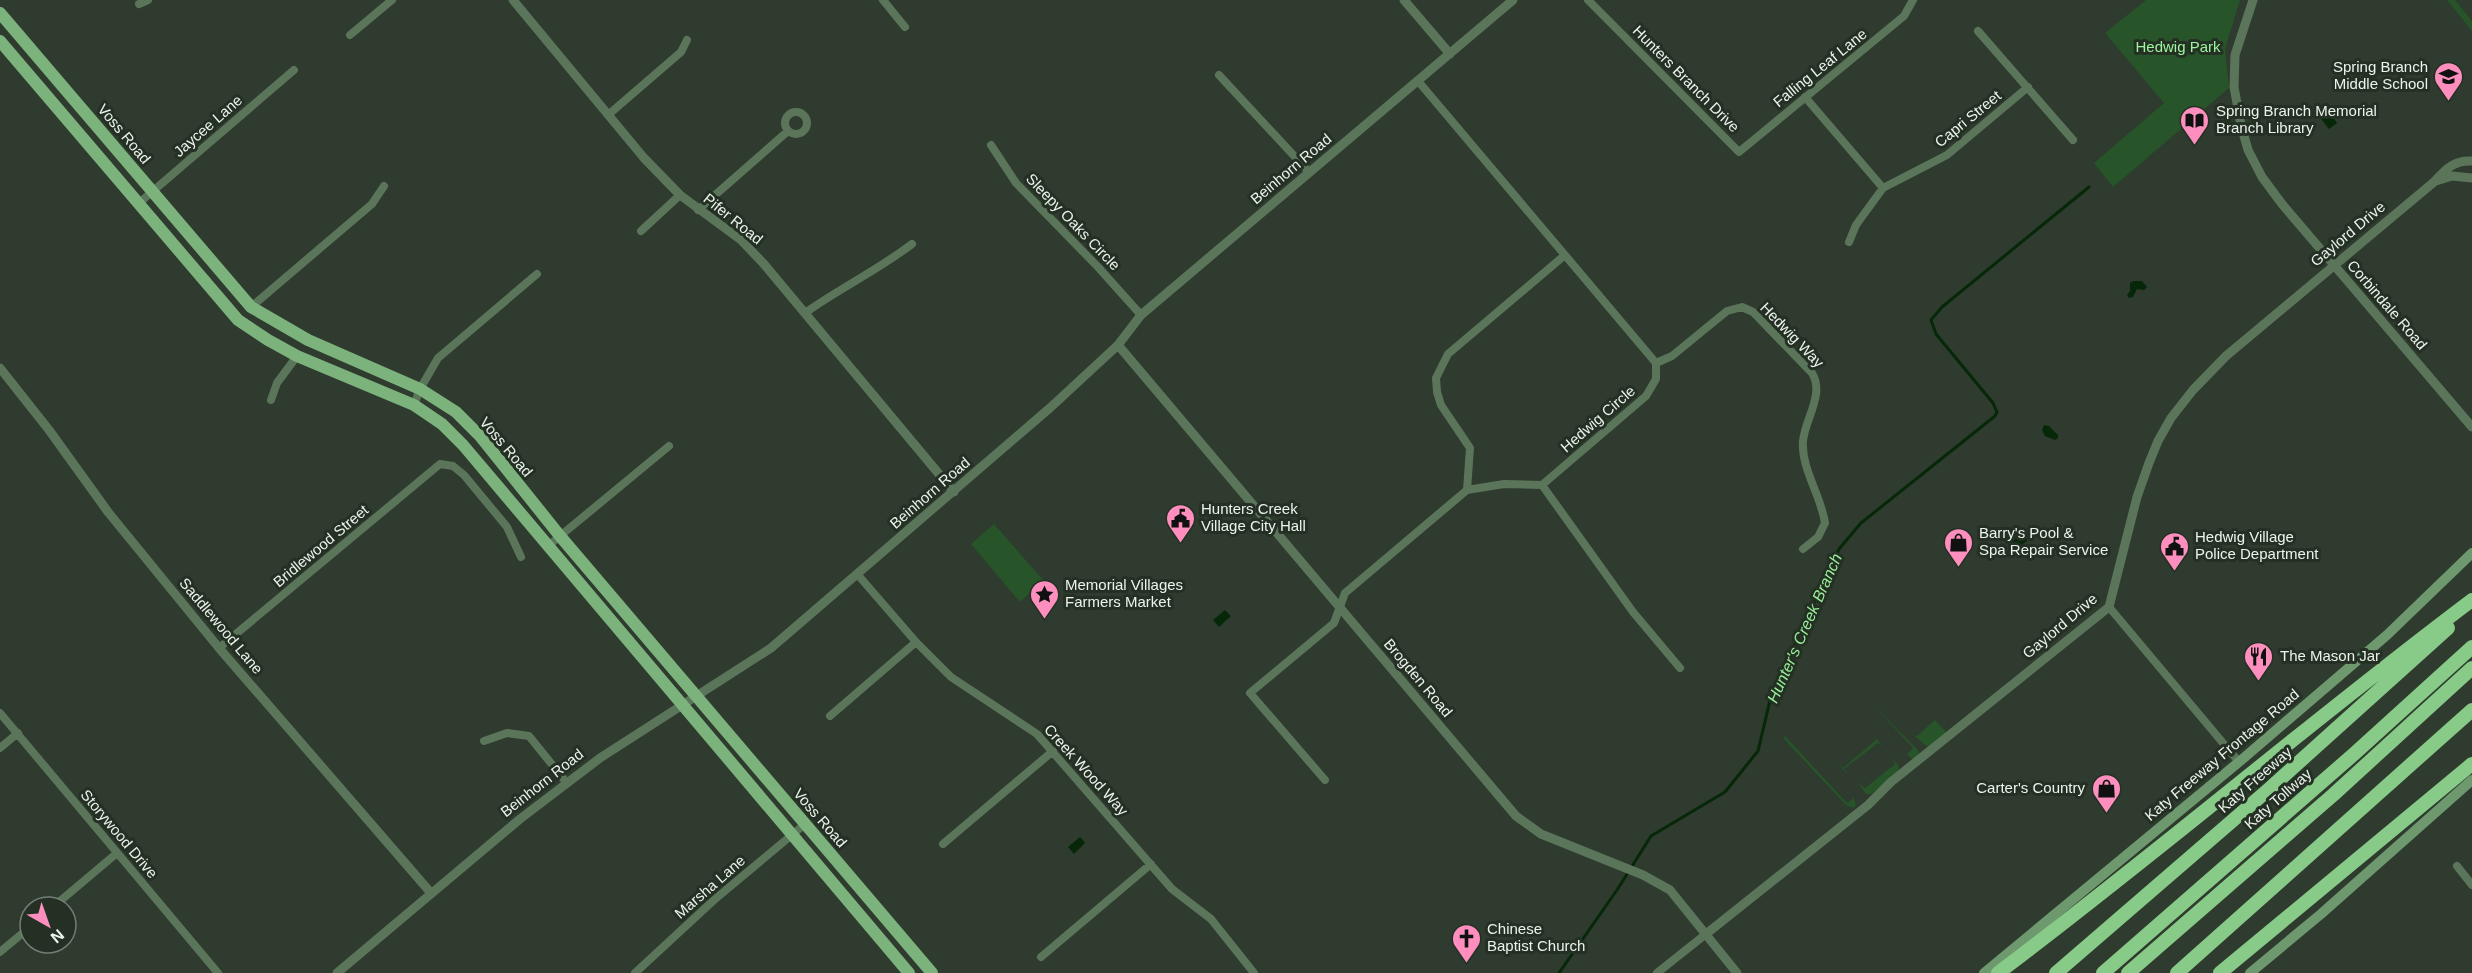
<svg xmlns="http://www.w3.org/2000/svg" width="2472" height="973" font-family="Arial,sans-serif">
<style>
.green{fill:#275428}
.water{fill:#062808}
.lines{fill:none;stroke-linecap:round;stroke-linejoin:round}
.stream{stroke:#062808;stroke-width:3}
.minor{stroke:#5b755b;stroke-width:8}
.tertiary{stroke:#5b755b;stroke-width:9}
.secondary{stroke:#6e986d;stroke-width:10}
.primary{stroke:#7cb27c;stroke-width:12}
.motorway{stroke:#88ca88;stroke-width:14}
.labels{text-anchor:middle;stroke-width:6;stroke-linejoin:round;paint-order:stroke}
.park-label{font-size:15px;fill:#9ef59e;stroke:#243024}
.poi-label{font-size:15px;fill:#ebf3eb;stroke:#243024;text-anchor:start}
.street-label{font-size:15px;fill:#ebf3eb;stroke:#243024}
.water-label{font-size:16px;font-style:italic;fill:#98ef99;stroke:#243024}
</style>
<rect width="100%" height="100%" fill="#2e3b2e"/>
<path class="green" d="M2146 0H2240L2225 49 2229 88 2113 187 2094 163 2164 103 2105 33Z
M2447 0H2455L2472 21V31Z
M994 524 1044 581 1020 602 971 544Z
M1870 702 1918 750 1920 755 1913 760 1907 754 1913 748Z
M1935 720 1947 733 1928 747 1913 735 1917 736Z
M1871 734 1884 747 1878 743 1844 769 1849 776 1837 763 1843 768 1876 740Z
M1785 736 1847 803 1854 798 1856 806 1853 808 1846 805 1783 738Z
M1891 756 1898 765 1899 772 1871 794H1866L1858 783 1865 788 1895 764Z"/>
<path class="water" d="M2326 108 2337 123 2329 129 2318 115Z
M2133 281H2142L2147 287 2144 290 2137 289 2133 297 2129 298 2127 295 2130 291V283Z
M2044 425 2049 426 2058 435V438L2055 440 2045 436 2042 430Z
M2021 534 2027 539V541L2013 551 2009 544Z
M1225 610 1231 616 1219 627 1213 620Z
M1080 837 1085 843 1074 854 1068 847Z"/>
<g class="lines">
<path class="stream" d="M1559 973 1617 890 1651 836 1725 792 1758 751 1771 696 1839 549 1861 523 1995 416 1997 412 1993 403 1936 334 1931 320 1942 307 2089 187"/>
<path class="minor" d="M883 0 905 27
M1588 0 1739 152 1904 16 1913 0
M139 4 148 0
M1978 31 2073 140
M350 35 392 0
M1219 75 1309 172
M1418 81 1656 363V379L1646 396 1542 485 1504 484 1467 490
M1805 97 1883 188
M785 123a11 11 0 1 1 22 0a11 11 0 1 1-22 0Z
M608 115 681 52 687 40
M991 145 1016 183 1098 267 1141 315
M139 203 294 70
M698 210 788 131
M641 231 680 195
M1849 242 1856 225 1883 188 1947 155 2028 87
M251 307 372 204 384 186
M805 313C840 288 878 270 912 244
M1656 363 1672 356 1727 311 1742 307 1753 312 1812 373C1825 394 1805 419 1803 441 1801 469 1821 495 1825 523L1818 537 1803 549
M271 400 277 383 297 356
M414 405 420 389 438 358 537 274
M1542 485 1633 612 1680 668
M548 546 669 446
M858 575 916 642 951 677 1037 734 1172 889 1211 919 1254 973
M2109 607 2239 762
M219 648 440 464 453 466 464 475 507 527 521 557
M0 713 218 973
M830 716 916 642
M484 741 507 733 529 736 567 783
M0 748 18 733
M1325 780 1250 693 1334 623 1345 593 1467 490 1470 448 1441 405 1437 392 1436 378 1448 354 1565 255
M943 844 1053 751
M2457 866 2472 885
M53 907 117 853
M0 952 30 927
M1041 957 1151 864
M635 973 714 900 805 824
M1657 973 1706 934"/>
<path class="tertiary" d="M513 0 644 158 680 195 741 240 763 263 954 492
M1404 0 1450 54
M2253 0 2235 55 2234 87 2241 125 2248 150 2262 177 2282 204 2472 427
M2436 181 2452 176 2472 178
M1118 345 1516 816 1541 834 1643 875 1670 890 1737 973
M0 368 49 430 108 512 219 648 431 893
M1706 934 1868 805 1891 782 2109 607 2137 497 2149 463 2158 441 2171 418 2193 390 2226 356 2434 182C2446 169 2454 160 2472 161
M337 973 520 819 600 758 771 648 1051 407 1118 345 1141 315 1513 0"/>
<path class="secondary" d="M1984 973 2239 762 2387 635 2472 553
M2250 973 2321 914 2472 780"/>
<path class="primary" d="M0 13 251 307 308 340 420 389 456 412 480 436 560 536 932 973
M0 41 238 320 268 340 297 356 414 405 442 424 463 445 909 973"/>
<path class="motorway" d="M1998 973C2159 852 2311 721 2472 600
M2056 973 2268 790 2448 628
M2103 973 2354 754 2472 647
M2128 973 2333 795 2472 668
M2177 973 2472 710
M2220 973 2472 764"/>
</g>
<defs>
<symbol id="school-pin" viewBox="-11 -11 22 30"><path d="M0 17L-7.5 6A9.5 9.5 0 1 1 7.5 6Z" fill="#fe8ebd" stroke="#243024"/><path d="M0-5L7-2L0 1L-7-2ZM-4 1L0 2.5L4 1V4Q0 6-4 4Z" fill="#111"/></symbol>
<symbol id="library-pin" viewBox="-11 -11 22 30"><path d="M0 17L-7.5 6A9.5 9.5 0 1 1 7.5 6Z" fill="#fe8ebd" stroke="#243024"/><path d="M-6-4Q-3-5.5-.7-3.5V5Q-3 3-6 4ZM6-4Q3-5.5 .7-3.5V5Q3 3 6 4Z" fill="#111"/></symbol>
<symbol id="civic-pin" viewBox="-11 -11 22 30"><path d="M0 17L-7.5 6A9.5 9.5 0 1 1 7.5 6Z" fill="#fe8ebd" stroke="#243024"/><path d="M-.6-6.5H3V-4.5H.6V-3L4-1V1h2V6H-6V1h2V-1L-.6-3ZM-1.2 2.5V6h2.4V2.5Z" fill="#111"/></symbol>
<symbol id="shop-pin" viewBox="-11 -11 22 30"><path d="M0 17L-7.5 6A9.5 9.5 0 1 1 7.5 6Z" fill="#fe8ebd" stroke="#243024"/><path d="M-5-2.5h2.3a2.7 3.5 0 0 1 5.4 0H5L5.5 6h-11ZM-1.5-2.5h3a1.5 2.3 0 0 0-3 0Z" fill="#111"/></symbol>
<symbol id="sight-pin" viewBox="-11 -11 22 30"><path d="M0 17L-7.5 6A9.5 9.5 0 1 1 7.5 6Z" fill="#fe8ebd" stroke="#243024"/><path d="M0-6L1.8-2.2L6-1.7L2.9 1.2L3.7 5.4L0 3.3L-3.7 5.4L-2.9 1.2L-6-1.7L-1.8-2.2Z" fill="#111"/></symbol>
<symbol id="restaurant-pin" viewBox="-11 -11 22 30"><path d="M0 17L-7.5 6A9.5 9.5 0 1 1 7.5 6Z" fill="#fe8ebd" stroke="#243024"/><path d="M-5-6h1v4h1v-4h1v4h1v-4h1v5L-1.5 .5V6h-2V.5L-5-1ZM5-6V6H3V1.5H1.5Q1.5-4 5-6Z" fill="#111"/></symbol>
<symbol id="church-pin" viewBox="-11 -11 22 30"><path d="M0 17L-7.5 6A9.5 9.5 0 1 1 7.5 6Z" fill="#fe8ebd" stroke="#243024"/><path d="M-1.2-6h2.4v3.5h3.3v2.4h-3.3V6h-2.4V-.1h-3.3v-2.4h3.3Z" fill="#111"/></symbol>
</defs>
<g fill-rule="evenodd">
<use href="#school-pin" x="2432" y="60" width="33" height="45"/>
<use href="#library-pin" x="2178" y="104" width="33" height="45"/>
<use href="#civic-pin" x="1164" y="502" width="33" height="45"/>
<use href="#shop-pin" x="1942" y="526" width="33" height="45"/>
<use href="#civic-pin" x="2158" y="530" width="33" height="45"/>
<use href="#sight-pin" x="1028" y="578" width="33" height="45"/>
<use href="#restaurant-pin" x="2242" y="640" width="33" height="45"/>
<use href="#shop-pin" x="2090" y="772" width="33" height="45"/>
<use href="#church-pin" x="1450" y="922" width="33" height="45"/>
</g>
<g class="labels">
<g class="park-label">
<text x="2178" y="52">Hedwig Park</text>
</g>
<g class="poi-label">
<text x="2428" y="72" text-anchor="end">Spring Branch<tspan x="2428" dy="17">Middle School</tspan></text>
<text x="2216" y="116">Spring Branch Memorial<tspan x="2216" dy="17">Branch Library</tspan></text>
<text x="1201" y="514">Hunters Creek<tspan x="1201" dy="17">Village City Hall</tspan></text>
<text x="1979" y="538">Barry's Pool &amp;<tspan x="1979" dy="17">Spa Repair Service</tspan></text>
<text x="2195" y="542">Hedwig Village<tspan x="2195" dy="17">Police Department</tspan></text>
<text x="1065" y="590">Memorial Villages<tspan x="1065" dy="17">Farmers Market</tspan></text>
<text x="2280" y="661">The Mason Jar</text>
<text x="2085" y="793" text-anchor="end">Carter's Country</text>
<text x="1487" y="934">Chinese<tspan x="1487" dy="17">Baptist Church</tspan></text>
</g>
<g class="street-label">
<text transform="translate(1820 68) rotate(-39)" y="5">Falling Leaf Lane</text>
<text transform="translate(1686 79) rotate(45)" y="5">Hunters Branch Drive</text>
<text transform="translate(1968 119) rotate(-39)" y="5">Capri Street</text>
<text transform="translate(208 126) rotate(-41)" y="5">Jaycee Lane</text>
<text transform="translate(124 134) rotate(50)" y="5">Voss Road</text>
<text transform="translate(1291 169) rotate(-40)" y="5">Beinhorn Road</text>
<text transform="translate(733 219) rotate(39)" y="5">Pifer Road</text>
<text transform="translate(1073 222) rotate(46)" y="5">Sleepy Oaks Circle</text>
<text transform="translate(2348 234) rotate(-40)" y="5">Gaylord Drive</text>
<text transform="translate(2387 305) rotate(49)" y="5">Corbindale Road</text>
<text transform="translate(1792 335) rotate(46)" y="5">Hedwig Way</text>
<text transform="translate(1598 419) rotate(-41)" y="5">Hedwig Circle</text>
<text transform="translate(506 447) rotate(50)" y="5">Voss Road</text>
<text transform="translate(930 493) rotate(-41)" y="5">Beinhorn Road</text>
<text transform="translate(321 546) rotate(-40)" y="5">Bridlewood Street</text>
<text transform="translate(221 626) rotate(50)" y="5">Saddlewood Lane</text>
<text transform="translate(2060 626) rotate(-40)" y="5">Gaylord Drive</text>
<text transform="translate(1418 678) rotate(50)" y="5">Brogden Road</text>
<text transform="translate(2222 755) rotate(-40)" y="5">Katy Freeway Frontage Road</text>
<text transform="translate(1086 770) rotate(48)" y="5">Creek Wood Way</text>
<text transform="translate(2255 780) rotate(-41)" y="5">Katy Freeway</text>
<text transform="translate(542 783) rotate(-38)" y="5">Beinhorn Road</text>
<text transform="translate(2278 799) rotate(-41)" y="5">Katy Tollway</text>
<text transform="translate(820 818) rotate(49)" y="5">Voss Road</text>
<text transform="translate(119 834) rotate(50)" y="5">Storywood Drive</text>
<text transform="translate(710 887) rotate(-41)" y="5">Marsha Lane</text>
</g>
<g class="water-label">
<text transform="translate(1804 628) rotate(-66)" y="6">Hunter's Creek Branch</text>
</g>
</g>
<g transform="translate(48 925) rotate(140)"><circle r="28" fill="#243024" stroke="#747e74" stroke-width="1.5"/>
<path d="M0-4.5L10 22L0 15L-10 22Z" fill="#fe8ebd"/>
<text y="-9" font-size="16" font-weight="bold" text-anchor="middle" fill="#ebf3eb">N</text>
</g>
</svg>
